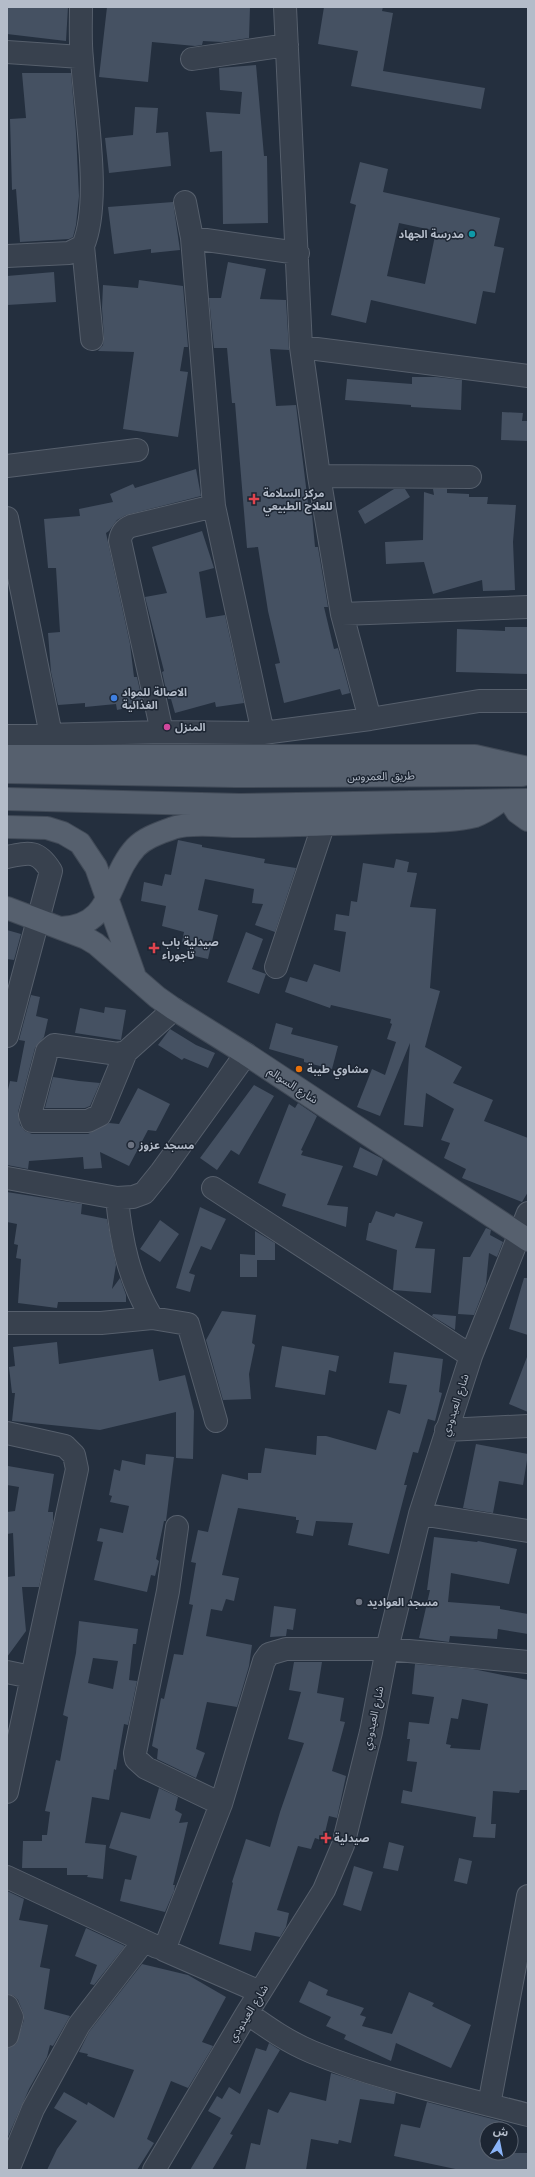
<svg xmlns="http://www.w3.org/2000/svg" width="535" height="2177" font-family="'Work Sans','Noto Sans Arabic',sans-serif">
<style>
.building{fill:#455162;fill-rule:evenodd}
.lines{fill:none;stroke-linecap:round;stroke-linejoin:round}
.minor-casing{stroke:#565f6c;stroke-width:24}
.major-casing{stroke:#414a57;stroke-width:24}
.minor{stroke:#38414e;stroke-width:22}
.major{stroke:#56606e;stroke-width:22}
.culture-dot{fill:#0f9aa8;stroke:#1d2633;stroke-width:1.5}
.health-dot{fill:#e0444e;stroke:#1d2633;stroke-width:1.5}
.shop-dot{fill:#3f7fe0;stroke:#1d2633;stroke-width:1.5}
.hotel-dot{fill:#d1479c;stroke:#1d2633;stroke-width:1.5}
.food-dot{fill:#e8710a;stroke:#1d2633;stroke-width:1.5}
.worship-dot{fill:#6b7280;stroke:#1d2633;stroke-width:1.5}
.labels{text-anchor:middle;stroke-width:3;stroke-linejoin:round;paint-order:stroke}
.poi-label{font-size:11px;font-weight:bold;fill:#b4bcc9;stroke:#1d2633;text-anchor:start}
.street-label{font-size:11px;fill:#b4bcc9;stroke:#1d2633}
</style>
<rect width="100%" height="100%" fill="#242f3e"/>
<path class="building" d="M7 7H68L66 41 7 34Z
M107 7H250L249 38 222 42 203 41 202 45 195 46 152 42 148 82 99 77Z
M324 7H383L382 11 393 13 383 71 485 88 481 109 351 86 358 51 318 44Z
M256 65 264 156H267L268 223 223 224 222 151 210 152 206 112 240 114 242 92 220 90 219 68Z
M22 73H71L76 133 79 196 76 225 73 237 69 239 20 242 16 189 12 190 10 119 26 118Z
M135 107 158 108 156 133 168 132 171 166 109 173 105 138 133 135Z
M360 162 388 169 383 192 500 218 494 246 504 248 495 293 483 291 476 324 371 300 366 323 331 315 356 205 350 203ZM399 223 436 231 425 284 387 276Z
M173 202 180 250 151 253V249L114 254 108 207Z
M228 262 266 269 260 299 286 300 289 350 270 349 276 406 296 405 308 503H311L315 547H318L328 607H324L334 649 338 648 350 693 342 695 340 689 284 703 275 664 280 663 268 611 258 547 247 548 235 403H232L227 348H214L209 298H221Z
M54 272 56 302 7 305V276Z
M139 280 183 286 188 347H184L180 371 188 372 178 437 123 429 134 352 98 351 103 345 104 338 102 308 103 285 138 288Z
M412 377H436L462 380 461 410 411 407V405L345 400 347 379 412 384Z
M502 412 523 413 522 421H528V441L501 440Z
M196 469 201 496 126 515 117 520 109 531 106 533 130 644 134 677H137L143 704 117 710 116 704 85 707V703L58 705 51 672 48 633 60 632 56 568H48L44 519 80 516 79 509 113 502 110 494 133 484 135 488Z
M394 489H405L410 497 365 524 358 511Z
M433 489H447V493L469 494V497H488L487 504 516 505 513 542 515 590 483 591 482 580 433 594 424 562 386 564 385 542 423 540 424 492 434 495Z
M202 531 214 568 199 572 206 618 225 615 244 703 216 707 215 702 175 713 171 699H168L162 672 164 671 145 597 167 593 152 547Z
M505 627H528V674L456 672 457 629 505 631Z
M178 840 202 845V847L265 859 264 863 296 868 275 932 255 925 263 904 252 903 254 889 205 879 198 910 218 915 208 959 186 954 189 944 182 942 184 932 162 926 166 906 141 901 144 882 162 886 165 874 171 875Z
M396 859 409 862 407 872 417 873 410 907 436 909 430 988 440 991 425 1047 462 1067 453 1083 493 1100 484 1121 528 1138V1192L522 1202 462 1178 466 1169 444 1158 450 1143 441 1140 454 1109 426 1093 423 1127 404 1125 410 1043 380 1116 357 1107 372 1069 385 1075 396 1042 387 1039 392 1024 390 1023 391 1019 331 1005 330 1008 285 992 290 977 307 982 314 964 340 972 346 932 334 930 336 914 349 916 351 901 357 902 363 863 394 868Z
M7 930 21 934 14 960 7 959Z
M246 932 263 939 252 969 266 974 259 994 227 982Z
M31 995 40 997 36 1016 48 1019 44 1037 35 1048 18 1112 20 1125 25 1131 32 1134H88L109 1123 119 1124 138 1088 170 1104 156 1131 148 1130 129 1166 100 1152 102 1168 84 1169 83 1157 29 1161 28 1169 7 1165V1094L10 1081 17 1082 25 1041 19 1040Z
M105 1007 126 1010 121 1040 75 1033 80 1008 104 1013Z
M276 1023 293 1028 291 1034 338 1046 332 1069 304 1062V1059L269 1049Z
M170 1029 196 1045 215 1053 208 1068 184 1058 182 1060 158 1045Z
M53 1077 79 1081 100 1083 90 1106 85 1108H45Z
M254 1085 274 1096 239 1155 231 1150 217 1170 200 1158Z
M298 1103 317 1116 301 1150 303 1151 301 1155 343 1166 327 1205 348 1207 346 1227 282 1206 286 1194 258 1183 289 1104 295 1108Z
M360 1147 383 1159 377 1176 353 1167Z
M7 1192 82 1204 81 1214 107 1219 116 1265 112 1289 120 1278 126 1295V1302H58L57 1308 18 1303 21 1259 16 1258 18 1245 14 1244 17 1224 7 1222Z
M200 1207 226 1219 211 1250 201 1246 189 1273 195 1275 190 1292 176 1288Z
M376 1211 394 1217 396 1213 423 1222 415 1248 435 1249 431 1293 393 1290 397 1250 366 1240 369 1223H371Z
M160 1220 179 1234 160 1262 140 1249Z
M486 1228 491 1230 490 1235 503 1242 497 1257 489 1253 486 1284 474 1315 458 1314 463 1257H470Z
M255 1231 275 1243V1260H257V1277H240V1254L255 1255Z
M524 1278H528V1335L509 1329Z
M222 1311 256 1315 252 1343 255 1345 249 1374 251 1399 223 1400 206 1340Z
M433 1314 456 1316 455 1330 432 1316Z
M57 1342 59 1364 153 1349 159 1381 185 1375 194 1411 193 1459 176 1458V1412L100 1430 12 1421 15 1393H12L9 1367 15 1366 13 1347Z
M282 1346 339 1356 336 1372 329 1370 325 1395 275 1387Z
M394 1352 443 1359 439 1392 442 1393 435 1421 428 1419 418 1453 413 1452 404 1485H407L389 1554 348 1545 353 1523 316 1521 313 1536 296 1533 299 1520H296V1517L238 1508 222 1575 239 1578 234 1601 226 1599 222 1611 211 1609 206 1636 252 1645 249 1666 237 1707 207 1702 196 1749 205 1753 196 1778 157 1759 158 1749 152 1746 161 1698 164 1699 174 1654 183 1655 193 1605 189 1604 196 1563 191 1562 198 1530 208 1532 222 1474 248 1480V1473H261L265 1448 316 1455 317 1436H326L376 1450 388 1410 400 1414 407 1385 389 1383Z
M527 1357H528V1412L509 1404Z
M476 1444 528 1454 523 1485 499 1481 493 1513 463 1508Z
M146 1454 174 1457 166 1521H164L156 1559 159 1561 155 1576 151 1575 147 1592 94 1580 103 1542 97 1541 100 1528 123 1533 129 1506 110 1502 112 1496 109 1495 114 1469 120 1471 122 1460 145 1465Z
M8 1466 54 1474 48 1512H53V1522L39 1587H22L26 1631 7 1657V1577L15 1576 13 1533 7 1534V1512L15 1511 19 1487 7 1485Z
M434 1537 477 1542 478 1541 517 1549 509 1584 451 1573 448 1602 500 1606V1609L528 1614V1634L498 1629 497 1639 450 1636 449 1642 419 1638 430 1590H427Z
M274 1606 296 1609 293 1630 287 1629 286 1636 270 1637Z
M79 1621 138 1629 136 1644H133L129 1680 137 1681 128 1725 124 1724 116 1770 114 1769 109 1800 92 1797 85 1843 106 1845 103 1879 87 1877 88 1875H67V1868H22L23 1841H42V1835H47L50 1812 45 1811 56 1760 60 1761 68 1717 63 1715 76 1653ZM93 1658 118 1661 113 1689 88 1683Z
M294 1662H322L317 1693 344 1698 340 1721 345 1722 332 1771 346 1776 337 1818 329 1816 323 1841 315 1838 311 1849 298 1846 277 1910 289 1913 286 1927 280 1937 255 1932 251 1951 219 1944 233 1883 232 1882 246 1839 270 1847 280 1812 304 1743 288 1739 301 1692 289 1690Z
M415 1664 473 1669 528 1680V1790H520L519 1793 493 1791 491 1824H496L495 1838 473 1837 476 1817 401 1803 403 1790 412 1792 417 1762 407 1761 410 1739H407L409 1722 429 1724 434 1697 412 1694ZM462 1699 488 1704 480 1750 450 1748 451 1745 446 1744 451 1718 458 1719Z
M159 1788 178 1797 175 1810 182 1814 179 1823 188 1822 173 1885H175L174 1891 165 1912 120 1901 125 1879 131 1880 137 1856 109 1848 121 1812 150 1819Z
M389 1842 404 1846 398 1871 383 1868Z
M459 1858 472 1861 467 1884 454 1881Z
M354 1866 373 1872 361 1911 343 1905Z
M7 1891 24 1899 19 1920 48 1925 40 1967 50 1969 44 2009 70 2016 53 2046 50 2045 47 2057 29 2089 7 2139V2048L16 2044 24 2020 23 2012 18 2000 14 1996 7 1994Z
M86 1928 125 1946 94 1985 90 1984 97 1965 75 1956Z
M142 1964 188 1975 226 1997 202 2042 213 2046 212 2048 188 2088 171 2081 147 2139 154 2143 137 2170H47L57 2149 77 2121 54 2108 64 2092 87 2105 88 2102 114 2118 134 2070 87 2056 88 2054 79 2052 89 2032Z
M309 1981 328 1990 326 1995 364 2008 360 2015 366 2017 362 2026 392 2034 409 1992 434 2003 432 2006 471 2025 451 2068 396 2043 391 2061 344 2039 346 2035 326 2026 331 2017 299 2002Z
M269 2043 280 2050 230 2134 233 2135 212 2170H190L221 2118 208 2111 217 2096 222 2099 229 2087 240 2094 256 2048 266 2051Z
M331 2073 396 2093 394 2104 360 2099 351 2143 339 2140 338 2144 311 2139 306 2170H245L251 2143 260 2145 268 2109 278 2113 290 2092 326 2101Z
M427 2102 504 2122 502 2129H487V2153H528V2170H460L394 2156 401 2124 420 2128Z"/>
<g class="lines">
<defs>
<path id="minor" d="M285 7 301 347 319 476 342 614 370 719
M7 52 81 57
M192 59 287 45
M185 202 192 238 214 506 263 733
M192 238 298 253
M83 246 92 339
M7 256 69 253 83 246C102 202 85 108 82 59 80 42 81 24 81 7
M301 347 528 376
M7 466 137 450
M319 476 470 477
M7 518 51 735
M342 614 528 607
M162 732 120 541C121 533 124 529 131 526L214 506
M7 736 162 732 263 733 370 719 479 701H528
M7 857C30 852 38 850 51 871L7 1036
M276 967 323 826
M126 1052 100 1115 88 1121H32L30 1115 47 1051 54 1045 118 1054 126 1052 174 1009
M7 1178 117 1198 133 1197 144 1193 161 1172 246 1054
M213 1188 471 1356
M152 1318 188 1324 216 1421
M7 1323H101L152 1318C129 1280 121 1241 117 1198
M446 1430 528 1426
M7 1433 65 1446 74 1455 77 1469 7 1792
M420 1514 528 1531
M177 1527 168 1591 135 1753 136 1759 146 1768 221 1804
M7 1672 31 1677
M7 1877 157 1947
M260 1992 164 1950 221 1804 264 1661 269 1654 286 1649H387L528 1662
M7 2006 12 2017 7 2036
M247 2013C268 2028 288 2042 312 2052 380 2080 457 2096 528 2115
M489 2105 528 1896
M8 2170 33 2109 79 2025 144 1941
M154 2170 247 2013 324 1890 343 1845 371 1732 387 1649 420 1514 471 1356 528 1213"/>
<path id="major" d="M7 756H475L528 768
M7 772 235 776 522 775
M7 799 240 805 528 800
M510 801 517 812 528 820
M7 827 47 828 63 833 80 843 96 867 134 974
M7 908 86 938 96 944 157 997 174 1009 246 1054 528 1240
M61 928C114 926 107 878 136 847 146 837 160 833 173 828 190 822 221 826 239 826 293 826 346 824 400 822 424 821 451 822 475 816 484 813 491 808 499 802"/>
</defs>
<use href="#minor" class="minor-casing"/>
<use href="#major" class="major-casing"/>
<use href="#minor" class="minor"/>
<use href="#major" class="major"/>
</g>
<circle class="culture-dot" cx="472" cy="234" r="4"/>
<g class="health-dot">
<path d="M252 493h4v4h4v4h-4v4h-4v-4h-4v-4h4z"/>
<path d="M152 942h4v4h4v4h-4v4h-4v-4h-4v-4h4z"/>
<path d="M324 1832h4v4h4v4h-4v4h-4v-4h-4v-4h4z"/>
</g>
<circle class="shop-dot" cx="114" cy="698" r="4"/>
<circle class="hotel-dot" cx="167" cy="727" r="4"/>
<circle class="food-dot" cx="299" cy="1069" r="4"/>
<g class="worship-dot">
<circle cx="131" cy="1145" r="4"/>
<circle cx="359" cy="1602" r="4"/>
</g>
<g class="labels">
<g class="poi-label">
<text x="464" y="238" text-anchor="end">مدرسة الجهاد</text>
<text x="263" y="497">مركز السلامة<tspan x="263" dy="13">للعلاج الطبيعي</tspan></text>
<text x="122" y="696">الاصالة للمواد<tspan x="122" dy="13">الغذائية</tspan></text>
<text x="175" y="731">المنزل</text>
<text x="162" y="946">صيدلية باب<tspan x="162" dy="13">تاجوراء</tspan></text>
<text x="307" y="1073">مشاوي طيبة</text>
<text x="139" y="1149">مسجد عزوز</text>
<text x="367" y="1606">مسجد العواديد</text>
<text x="334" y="1842">صيدلية</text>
</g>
<g class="street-label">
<text transform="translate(381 776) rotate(-1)" y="4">طريق العمروس</text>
<text transform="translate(293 1085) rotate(33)" y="4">شارع السوالم</text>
<text transform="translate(455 1405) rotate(-72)" y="4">شارع العيدودي</text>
<text transform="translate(373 1718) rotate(-78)" y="4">شارع العيدودي</text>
<text transform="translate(248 2013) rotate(-58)" y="4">شارع العيدودي</text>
</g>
</g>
<rect width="535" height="2177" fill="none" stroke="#b4bcc9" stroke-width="16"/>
<g transform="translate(499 2141) rotate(10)"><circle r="19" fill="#1d2633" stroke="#59626f"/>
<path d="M0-3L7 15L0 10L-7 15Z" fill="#8ab4f8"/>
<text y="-6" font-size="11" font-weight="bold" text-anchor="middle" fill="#b4bcc9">ش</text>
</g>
</svg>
